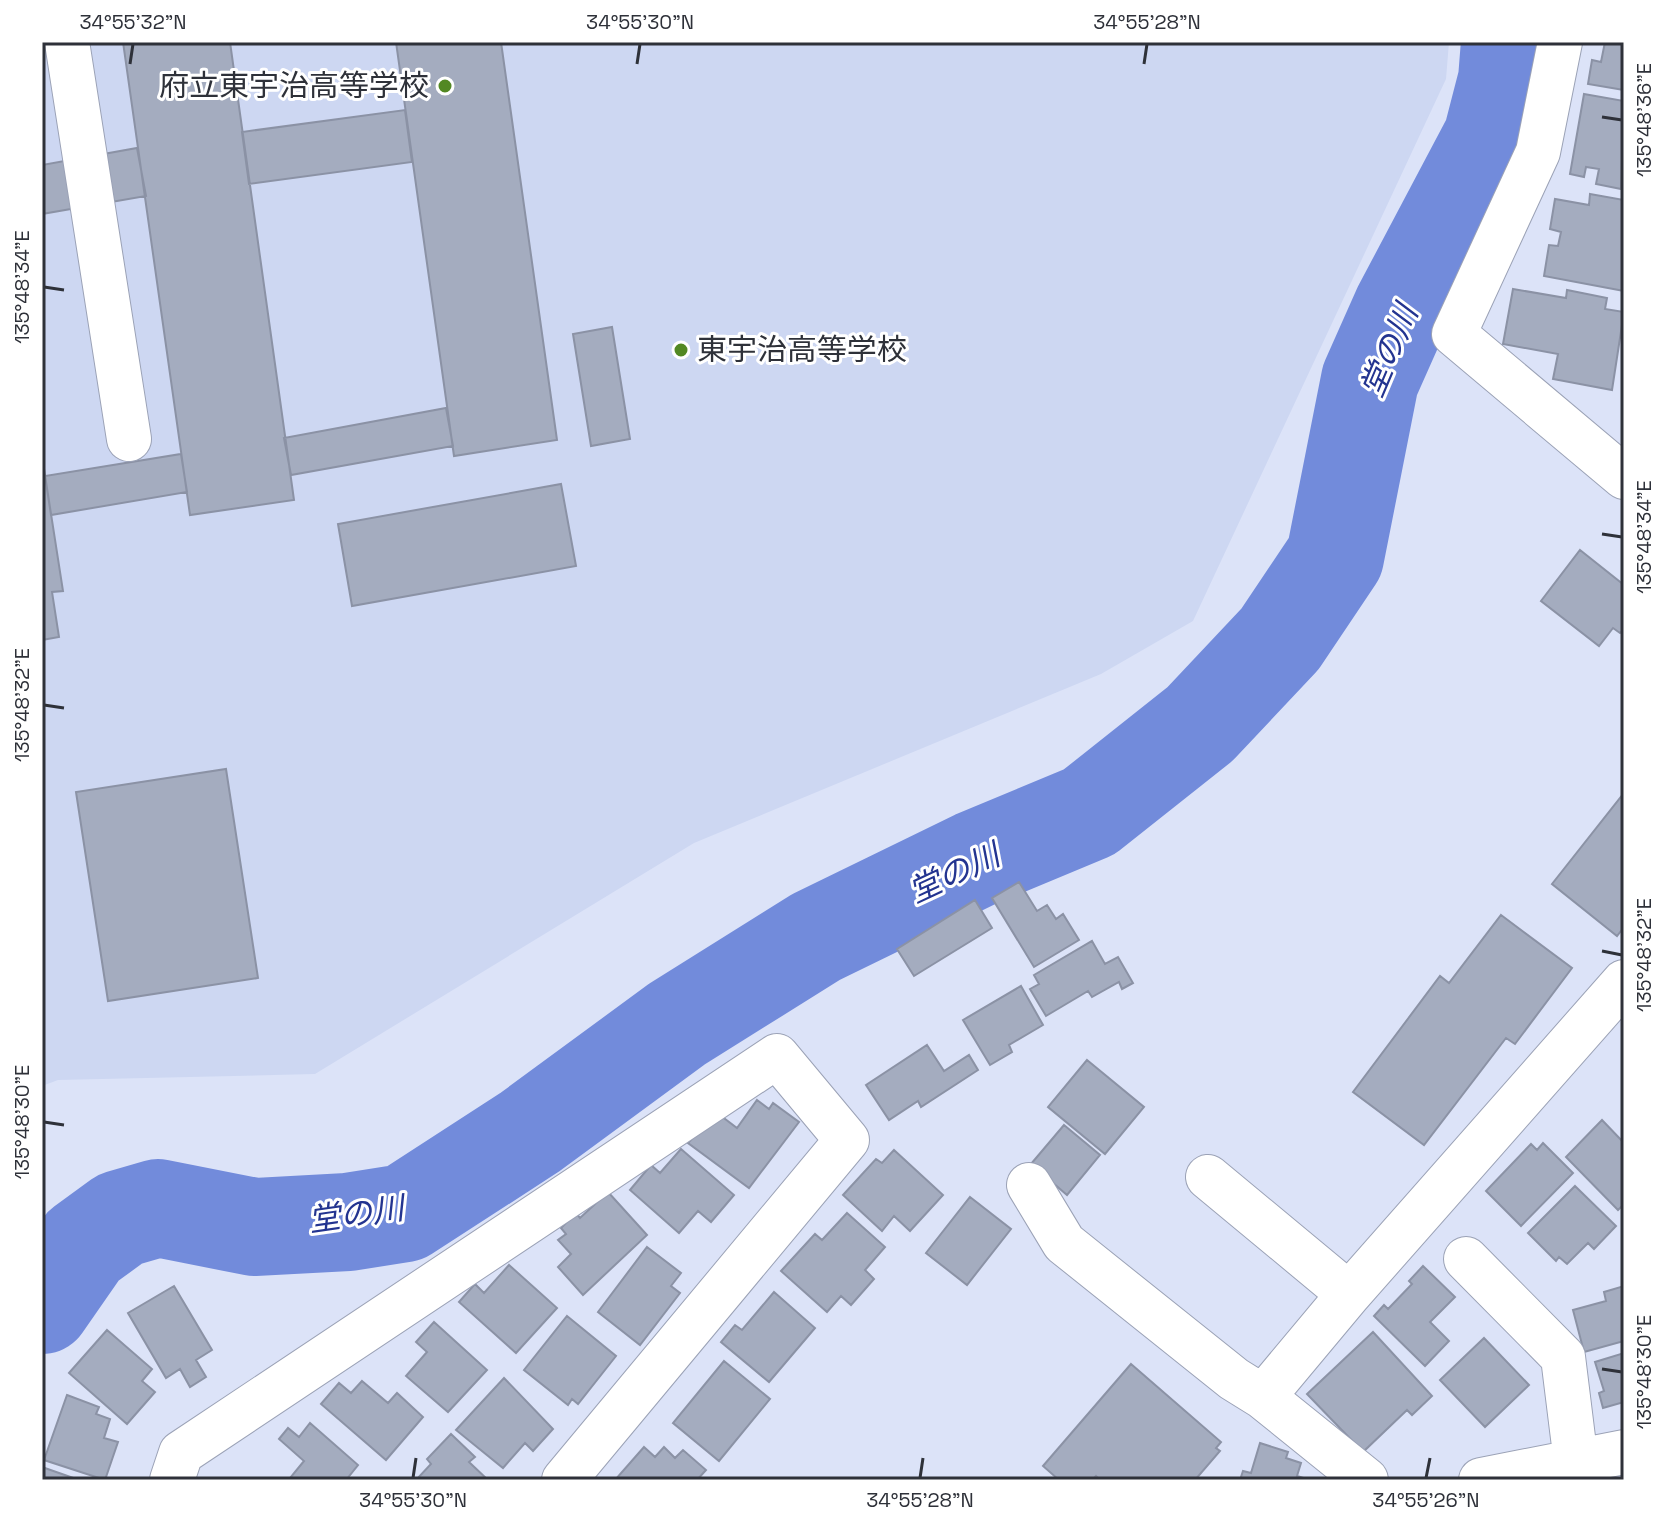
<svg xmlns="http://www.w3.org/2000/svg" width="1666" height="1522" font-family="'Space Grotesk','Noto Sans JP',sans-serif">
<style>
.built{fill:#cdd7f2}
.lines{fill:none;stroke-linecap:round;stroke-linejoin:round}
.river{stroke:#728bdb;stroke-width:98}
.building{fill:#a4acbf;stroke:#8b92a5;stroke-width:2}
.minor-casing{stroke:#9ba2b6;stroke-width:46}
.minor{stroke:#fff;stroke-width:44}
.ticks{fill:none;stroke:#2e3139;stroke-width:3}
.poi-dot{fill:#528823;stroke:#fff;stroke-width:3}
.labels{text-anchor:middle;stroke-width:6;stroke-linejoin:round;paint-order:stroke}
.poi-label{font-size:30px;fill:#2e3139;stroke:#fff;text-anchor:end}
.water-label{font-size:32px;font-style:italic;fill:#233490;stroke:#fff}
.neatline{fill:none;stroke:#2e3139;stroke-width:3}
.ticks-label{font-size:20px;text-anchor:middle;fill:#2e3139}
</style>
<rect width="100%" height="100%" fill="#dce3f8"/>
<path class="built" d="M42 42H1449L1446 79 1193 621 1101 674 694 843 315 1074 58 1080 42 1086Z"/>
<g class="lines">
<path class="river" d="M42 1305 83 1246 120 1219 158 1208 254 1227 348 1222 405 1213 530 1132 677 1024 816 937 976 859 1089 812 1200 724 1280 639 1335 557 1370 380 1402 308 1492 138 1507 80 1510 42"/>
</g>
<path class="building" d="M123 42H230L294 500 190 515Z
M396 42H501L557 440 454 456Z
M1605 42H1624V90L1588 84 1592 60 1601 62Z
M1584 94 1624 101 1621 189 1596 184 1599 169 1586 167 1584 177 1570 174Z
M405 110 412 162 249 184 242 132Z
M137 148 146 196 42 214V165Z
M1590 194 1624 200V291L1544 276 1549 245 1558 246 1561 232 1550 229 1555 199 1589 205Z
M1513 289 1566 298 1567 290 1607 298 1605 309 1624 312 1612 390 1553 379 1558 354 1503 344Z
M612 327 630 439 591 446 573 334Z
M446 408 453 446 291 475 284 438Z
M181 454 187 492 51 515 45 476Z
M42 456 63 591 52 592 59 637 42 640Z
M561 484 576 566 352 606 338 524Z
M1580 550 1624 585V629L1620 633 1613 628 1599 646 1541 601Z
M226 769 258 978 108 1001 76 792Z
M1624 793V927L1617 936 1552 884Z
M1019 882 1037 911 1047 905 1056 919 1063 914 1079 940 1034 967 992 898Z
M975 900 992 928 914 976 897 949Z
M1501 915 1572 968 1515 1044 1506 1038 1424 1145 1353 1092 1440 976 1449 983Z
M1092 941 1105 964 1118 957 1133 983 1122 989 1119 982 1092 997 1088 991 1046 1016 1030 989 1039 984 1034 975Z
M1021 986 1043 1025 1009 1045 1012 1052 990 1065 963 1020Z
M927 1045 944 1071 969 1055 978 1070 921 1107 918 1101 889 1120 866 1085Z
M1087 1060 1144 1107 1105 1154 1048 1107Z
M757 1100 769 1109 773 1103 799 1122 749 1188 688 1143 716 1112 737 1128Z
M1602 1120 1624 1143V1204L1618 1210 1566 1157Z
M1064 1125 1100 1155 1067 1195 1031 1164Z
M1543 1143 1573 1173 1521 1226 1486 1191 1531 1144 1537 1150Z
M681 1149 734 1195 711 1222 698 1211 679 1233 630 1190 651 1165 660 1173Z
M894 1150 943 1195 910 1231 894 1216 882 1231 843 1195 876 1159 882 1163Z
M1575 1186 1616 1226 1594 1249 1588 1243 1567 1264 1559 1257 1556 1261 1528 1233Z
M608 1192 647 1235 583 1295 558 1267 571 1254 558 1240 566 1234 561 1228 576 1213 580 1218Z
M970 1197 1011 1229 967 1285 926 1253Z
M847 1213 885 1247 865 1270 874 1279 851 1305 841 1296 827 1312 781 1271 815 1234 822 1240Z
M647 1247 681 1273 671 1286 680 1293 640 1345 598 1312Z
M509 1265 557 1308 516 1353 459 1302 475 1284 484 1293Z
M1423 1266 1455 1297 1430 1322 1449 1341 1425 1366 1374 1316 1384 1305 1388 1309 1412 1284 1409 1281Z
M174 1286 212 1350 196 1360 206 1377 190 1387 180 1369 166 1378 128 1313Z
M1624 1286V1341L1584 1352 1573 1310 1606 1301 1604 1292Z
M774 1292 815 1328 769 1382 721 1342 735 1325 742 1330Z
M567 1316 616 1356 578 1404 572 1399 568 1405 524 1370Z
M434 1322 487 1370 448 1412 406 1376 427 1352 416 1342Z
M107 1330 152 1369 142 1381 155 1392 127 1424 69 1373Z
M1373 1332 1432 1396 1412 1415 1407 1410 1363 1452 1307 1394Z
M1484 1338 1529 1385 1485 1427 1440 1380Z
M1624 1353V1402L1603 1408 1599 1393 1604 1391 1595 1362Z
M724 1361 770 1399 719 1461 673 1423Z
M1131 1364 1221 1442 1216 1448 1220 1451 1195 1480H1100L1096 1476 1092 1480H1059L1043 1466Z
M504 1378 553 1429 533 1451 525 1443 503 1468 456 1430Z
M362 1381 388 1403 397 1393 423 1417 386 1460 321 1404 339 1383 351 1393Z
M67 1395 99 1407 96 1414 110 1419 104 1438 118 1442 105 1480 44 1460Z
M310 1423 358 1465 346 1480 290 1478 304 1461 279 1439 288 1428 299 1437Z
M451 1434 475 1457 469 1462 488 1480H416L431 1464 427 1459Z
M1260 1443 1288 1452 1286 1458 1301 1463 1297 1476 1310 1480H1240L1243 1471 1251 1473Z
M644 1447 655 1457 664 1447 675 1458 683 1450 706 1470 697 1480H615Z
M42 1467 79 1480H42Z"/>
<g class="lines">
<defs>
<path id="minor" d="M67 42 129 439
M1560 42 1538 152 1454 334 1624 477
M1208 1177 1349 1294
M1029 1185 1064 1243 1234 1379 1263 1397
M1466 1259 1563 1357 1576 1462
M172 1480 181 1453 777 1056 847 1140 564 1480
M1366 1480 1263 1397 1349 1294 1624 982
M1481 1480 1624 1452"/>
</defs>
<use href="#minor" class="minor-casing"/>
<use href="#minor" class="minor"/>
</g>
<path class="ticks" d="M130 64 133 44M637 64 640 44M1144 64 1147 44M1602 117 1622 120M44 287 64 290M1602 534 1622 537M44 705 64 708M1602 951 1622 955M44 1122 64 1125M1602 1369 1622 1372M413 1478 416 1458M920 1478 923 1458M1426 1478 1430 1458"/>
<g class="poi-dot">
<circle cx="445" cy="86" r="8"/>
<circle cx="681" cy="350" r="8"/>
</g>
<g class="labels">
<g class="poi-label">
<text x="429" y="96">府立東宇治高等学校</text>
<text x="697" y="360" text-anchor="start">東宇治高等学校</text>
</g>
<g class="water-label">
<text transform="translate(1389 351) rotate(-67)" y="11">堂の川</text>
<text transform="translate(954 873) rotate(-25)" y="11">堂の川</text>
<text transform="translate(356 1214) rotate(-8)" y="11">堂の川</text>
</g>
</g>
<rect width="1666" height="1522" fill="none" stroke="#ffffff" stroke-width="88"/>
<rect x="44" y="44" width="1578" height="1434" class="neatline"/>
<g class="ticks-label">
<text x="133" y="29">34°55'32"N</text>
<text x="640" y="29">34°55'30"N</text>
<text x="1147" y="29">34°55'28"N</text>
<text transform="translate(1644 120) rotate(-90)" y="7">135°48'36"E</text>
<text transform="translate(22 287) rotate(-90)" y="7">135°48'34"E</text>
<text transform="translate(1644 537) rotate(-90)" y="7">135°48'34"E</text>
<text transform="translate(22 705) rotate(-90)" y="7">135°48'32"E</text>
<text transform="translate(1644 955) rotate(-90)" y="7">135°48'32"E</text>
<text transform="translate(22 1122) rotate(-90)" y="7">135°48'30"E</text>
<text transform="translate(1644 1372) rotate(-90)" y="7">135°48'30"E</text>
<text x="413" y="1507">34°55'30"N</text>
<text x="920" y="1507">34°55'28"N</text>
<text x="1426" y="1507">34°55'26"N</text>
</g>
</svg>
